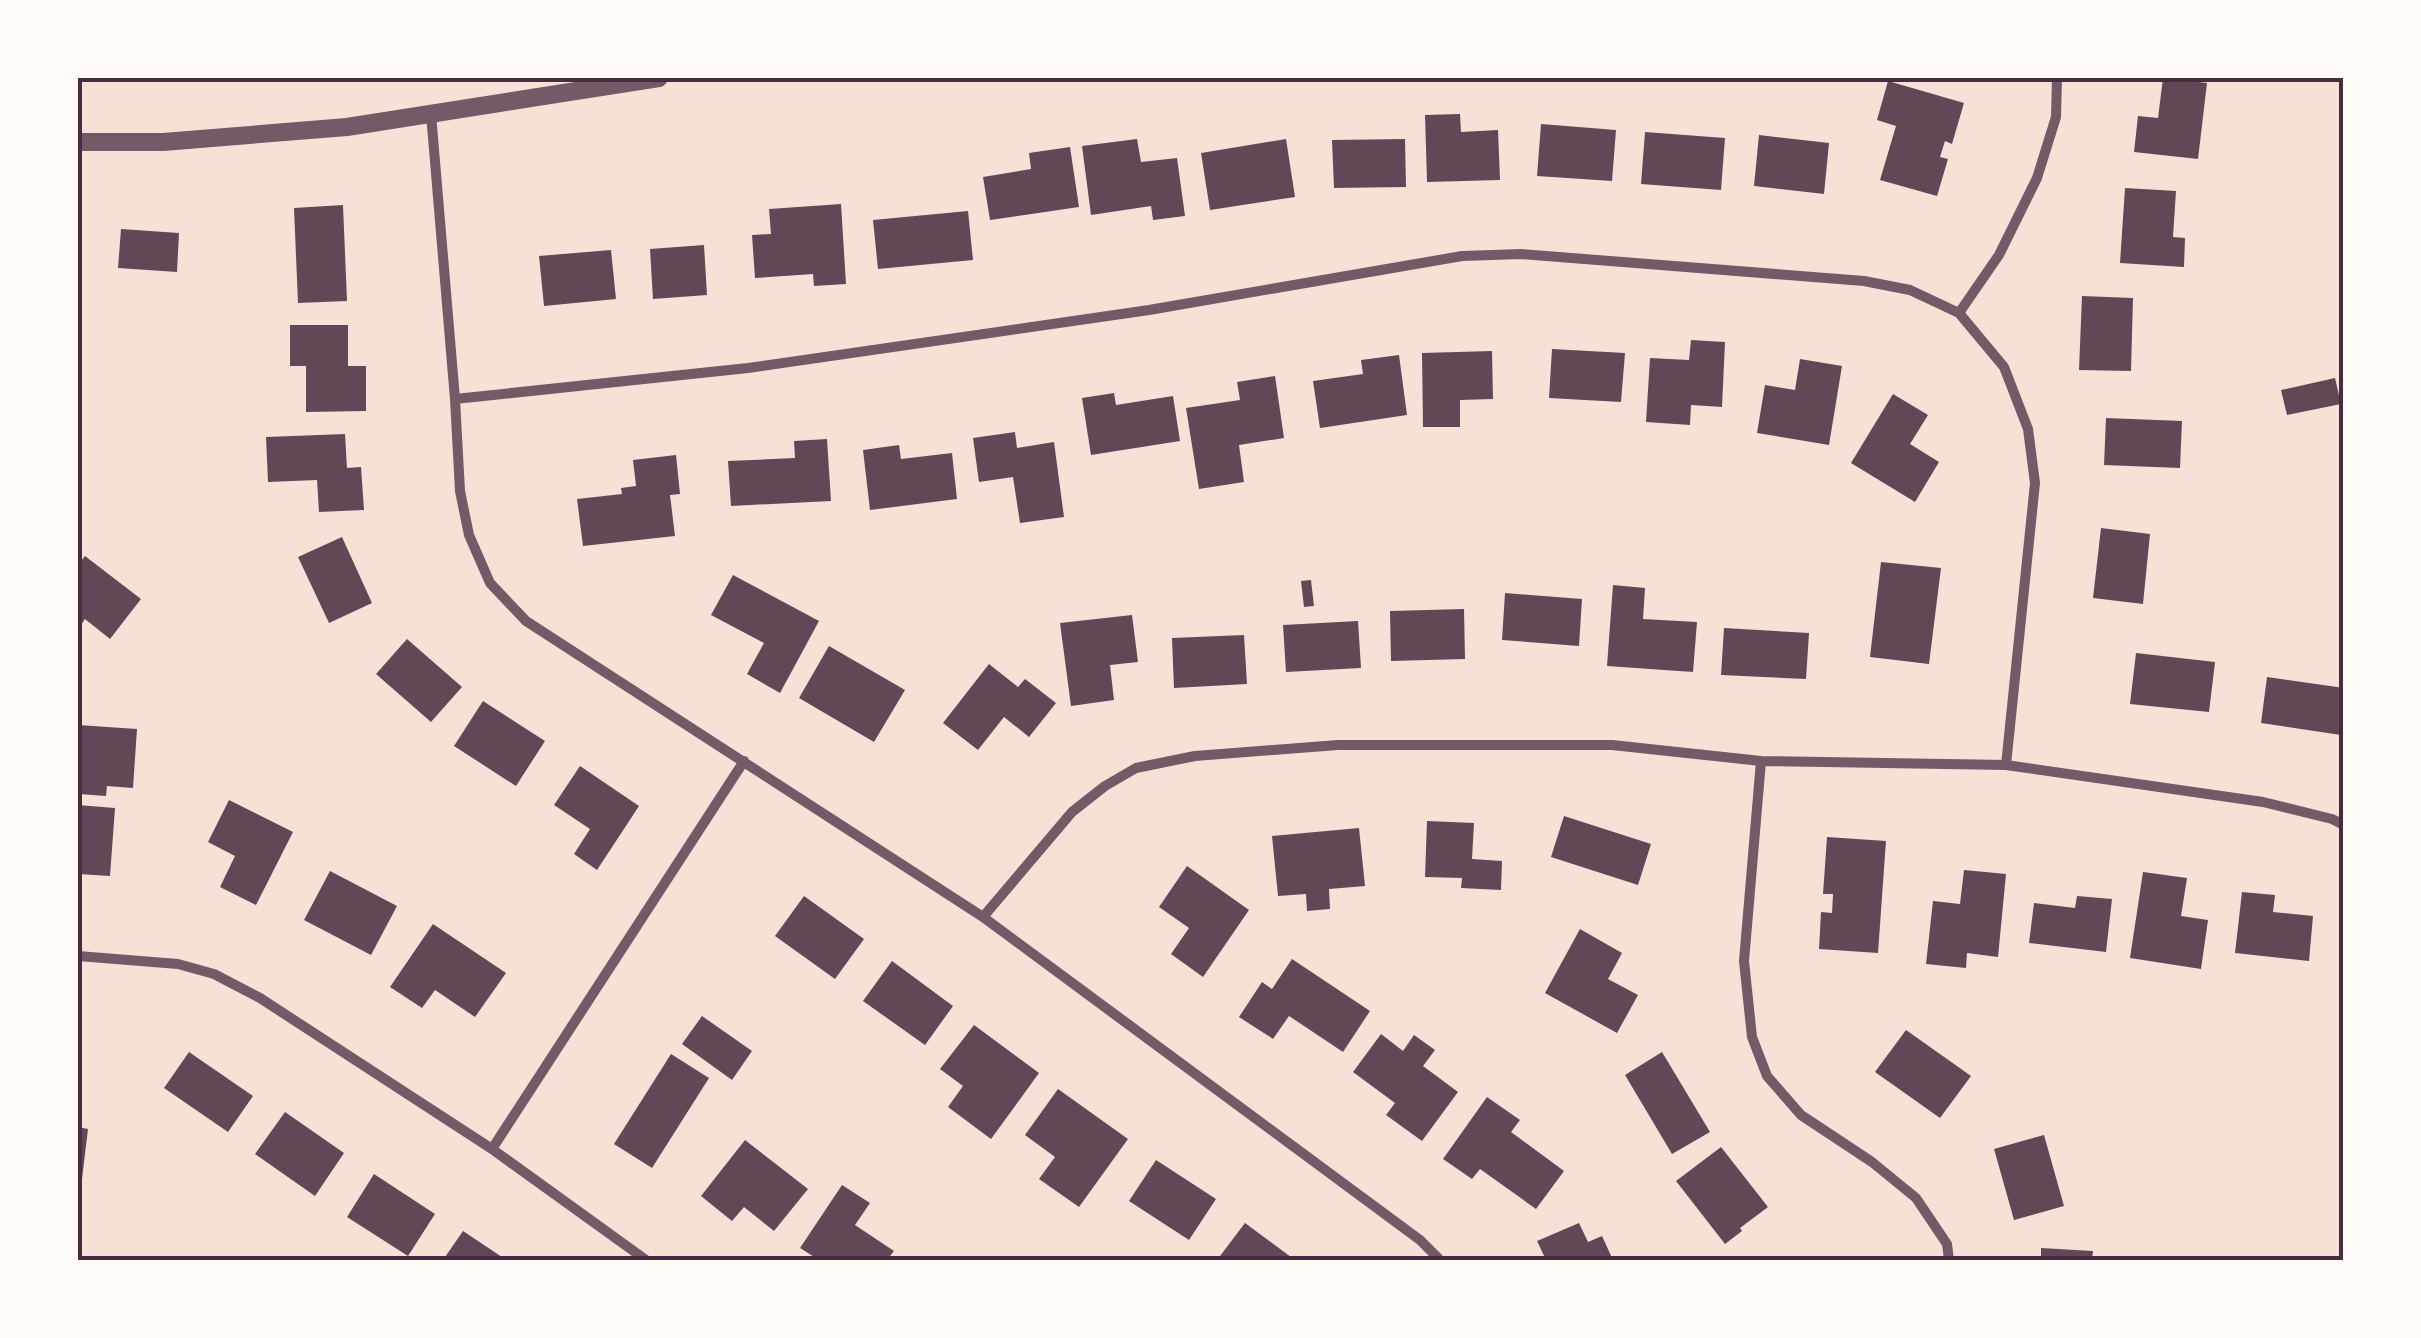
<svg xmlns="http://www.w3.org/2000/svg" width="2421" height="1338" font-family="Lato,sans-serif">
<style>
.building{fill:#644757}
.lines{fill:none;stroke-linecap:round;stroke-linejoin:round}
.minor{stroke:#755966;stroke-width:10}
.tertiary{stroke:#755966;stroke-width:18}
.neatline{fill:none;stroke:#4a2c40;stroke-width:4}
</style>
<rect width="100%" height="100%" fill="#f7e1d7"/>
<path class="building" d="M2163 78 2207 83 2198 159 2134 152 2138 116 2158 118Z
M1888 81 1964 103 1952 144 1945 141 1940 157 1948 159 1937 196 1880 180 1896 126 1877 120Z
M1460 114 1461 132 1498 130 1500 180 1427 182 1425 115Z
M1541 124 1616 130 1612 181 1537 176Z
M1645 132 1725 138 1721 190 1641 184Z
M1759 135 1829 143 1824 194 1754 186Z
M1137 139 1141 162 1177 158 1185 216 1153 220 1151 206 1091 215 1082 146Z
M1286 139 1295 197 1210 210 1201 153Z
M1405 139 1406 187 1334 188 1332 140Z
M1070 147 1079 207 990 220 983 177 1031 169 1029 153Z
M2125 188 2176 191 2173 237 2185 238 2184 267 2120 263Z
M841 204 846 284 814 286 813 274 755 278 752 235 771 234 769 209Z
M343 205 347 301 298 303 294 208Z
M968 211 973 260 878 269 873 220Z
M121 229 179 233 177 272 118 268Z
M704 245 707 295 653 299 650 249Z
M611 250 616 299 544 306 539 256Z
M2082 296 2133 298 2131 371 2079 370Z
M290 325H348V366H366V411L306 412V366H290Z
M1691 340 1725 342 1722 407 1691 405 1690 425 1646 422 1650 358 1689 360Z
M1552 349 1625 353 1621 402 1549 398Z
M1492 351 1493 399 1460 400V427H1423L1422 353Z
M1399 355 1407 415 1320 428 1313 381 1363 374 1361 360Z
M1800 359 1842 366 1829 445 1757 433 1765 385 1795 390Z
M1275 376 1284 438 1239 445 1244 482 1199 489 1186 408 1240 400 1237 382Z
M2335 378 2341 404 2287 415 2281 390Z
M1114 393 1116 405 1173 396 1180 441 1091 455 1082 398Z
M1893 394 1928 415 1910 444 1939 462 1915 502 1851 463Z
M2106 418 2182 421 2180 468 2104 465Z
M1015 432 1017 448 1054 442 1064 517 1020 523 1013 477 979 482 973 438Z
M345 434 347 468 361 467 364 510 319 512 317 480 268 482 266 437Z
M827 439 831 501 731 506 728 461 795 458 794 441Z
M899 445 901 459 952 453 957 499 870 510 863 450Z
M676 455 680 494 670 495 675 536 583 546 577 499 622 494 621 488 636 486 633 460Z
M2101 528 2150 534 2143 604 2093 598Z
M342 537 372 603 329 623 298 557Z
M85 556 141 599 110 639 85 619 78 629V565Z
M1881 562 1941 568 1929 664 1870 657Z
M733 575 819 621 780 693 747 674 764 643 711 615Z
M1311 580 1314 606 1304 607 1301 581Z
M1613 585 1645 588 1643 619 1697 622 1693 672 1607 666Z
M1505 593 1582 599 1579 646 1502 640Z
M1464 609 1465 659 1391 661 1390 611Z
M1132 615 1138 662 1110 665 1114 700 1071 706 1060 623Z
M1358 621 1361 668 1286 672 1283 625Z
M1724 628 1809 633 1806 679 1721 675Z
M1244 635 1247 684 1174 688 1172 638Z
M407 639 462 687 431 722 376 674Z
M829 646 905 690 874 742 799 698Z
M2136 653 2215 662 2209 712 2130 704Z
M989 664 1018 687 1025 679 1056 703 1029 737 1004 717 978 750 943 723Z
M2267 677 2344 688 2341 735 2261 723Z
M483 701 545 741 516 786 454 746Z
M78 725 137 729 133 788 107 786 106 796 78 794Z
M580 766 639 806 597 870 574 854 590 829 554 805Z
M229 800 293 832 256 905 220 887 235 856 208 842Z
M78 805 115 808 110 876 78 874Z
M1564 816 1651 844 1638 885 1551 857Z
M1427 821 1474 823 1472 859 1502 861 1501 890 1461 888 1462 878 1425 877Z
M1359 828 1365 886 1329 889 1330 909 1307 911 1306 894 1278 896 1272 836Z
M1827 837 1886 841 1878 953 1819 949 1821 912 1832 913 1833 894H1823Z
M1187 866 1249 910 1203 977 1171 954 1189 928 1159 907Z
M1964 870 2006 874 1998 957 1967 953 1966 968 1926 964 1933 901 1960 904Z
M330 871 397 906 371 955 304 920Z
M2143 872 2187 878 2181 916 2208 920 2201 969 2130 958Z
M2242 892 2275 895 2273 912 2313 916 2309 961 2235 953Z
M804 896 864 939 835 979 775 936Z
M2077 896 2112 899 2106 952 2029 943 2034 903 2075 908Z
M433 924 506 973 475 1017 435 990 422 1008 390 987Z
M1580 929 1622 953 1608 979 1638 995 1617 1033 1545 993Z
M1292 959 1370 1011 1343 1052 1289 1016 1273 1039 1239 1017 1262 982 1272 989Z
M892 961 953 1006 925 1045 863 1001Z
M702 1016 752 1051 732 1080 682 1044Z
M974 1025 1039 1073 991 1139 948 1107 963 1086 940 1069Z
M1906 1030 1971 1076 1940 1118 1875 1072Z
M1381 1034 1403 1051 1414 1035 1435 1050 1423 1066 1458 1092 1422 1141 1386 1115 1395 1103 1353 1072Z
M189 1052 253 1096 228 1132 164 1088Z
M1662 1052 1710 1132 1672 1154 1625 1075Z
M671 1054 709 1078 652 1168 614 1144Z
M1058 1089 1128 1139 1079 1207 1039 1179 1055 1157 1025 1135Z
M1487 1097 1520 1120 1511 1132 1564 1171 1536 1209 1480 1169 1472 1179 1443 1159Z
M285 1112 344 1153 315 1196 255 1154Z
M78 1127 88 1129 80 1196 78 1195Z
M2044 1135 2064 1206 2014 1220 1994 1149Z
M745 1140 808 1189 774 1231 744 1207 732 1221 701 1196Z
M1721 1147 1768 1207 1740 1228 1742 1231 1725 1244 1676 1181Z
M1156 1160 1216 1199 1189 1240 1129 1201Z
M374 1174 435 1214 408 1256 347 1217Z
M842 1185 870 1203 855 1225 894 1251 887 1260H819L800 1248Z
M1245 1223 1295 1260H1217Z
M1579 1223 1588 1242 1602 1236 1613 1260H1546L1537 1241Z
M463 1231 502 1257 500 1260H443Z
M2041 1248 2093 1251 2092 1260H2041Z"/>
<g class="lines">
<path class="minor" d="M431 114 455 399 460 491 469 535 490 583 526 621 983 917 1420 1240 1440 1260
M455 399 748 368 1149 310 1462 256 1521 254 1864 281 1910 290 1959 313
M1761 761 1744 961 1752 1037 1767 1076 1801 1115 1872 1162 1916 1198 1947 1244 1949 1260
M2006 765 2035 483 2028 429 2004 367 1959 313 1999 255 2037 178 2056 117 2057 78
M983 917 1072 812 1105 786 1136 768 1195 756 1338 745H1612L1761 761 2006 765 2263 802 2332 819 2344 825
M78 956 178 964 214 974 260 998 492 1149 646 1260
M492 1149 744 761"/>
<path class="tertiary" d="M78 142H163L347 127 659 78"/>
</g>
<rect width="2421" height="1338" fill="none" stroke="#fffaf5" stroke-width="160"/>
<rect x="80" y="80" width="2261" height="1178" class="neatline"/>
</svg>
